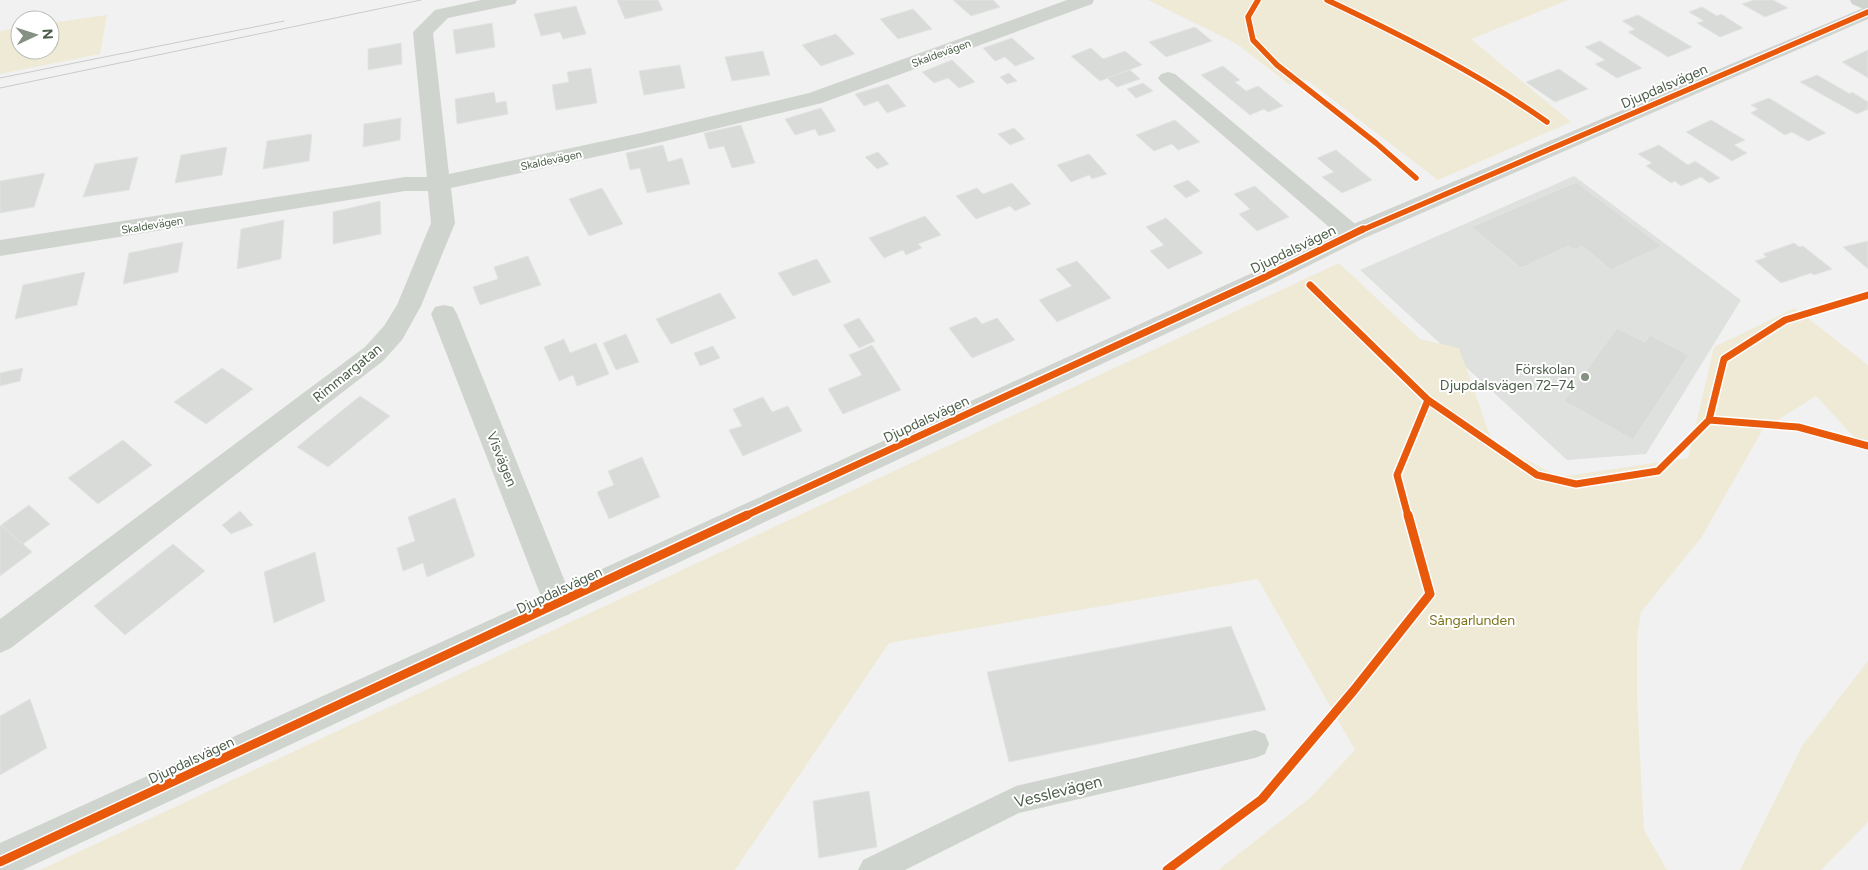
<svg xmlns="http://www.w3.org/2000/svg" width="1868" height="870" font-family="Figtree,sans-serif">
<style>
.education{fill:#dfe1df}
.green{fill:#efead6}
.building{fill:#d9dbd8;stroke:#e2e4e3}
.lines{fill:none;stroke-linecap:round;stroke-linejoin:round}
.service{fill:#d0d4cf;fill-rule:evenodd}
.minor{fill:#d0d4cf;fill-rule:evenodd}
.tertiary{fill:#d0d4cf;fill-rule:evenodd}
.tram{stroke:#c9ccc8;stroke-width:1}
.cycleway-far2-casing{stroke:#fff;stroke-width:8}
.cycleway-far1-casing{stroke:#fff;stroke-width:10}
.cycleway-casing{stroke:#fff;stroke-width:12}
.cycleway-far2{stroke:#e8590c;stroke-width:5.5}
.cycleway-far1{stroke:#e8590c;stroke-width:7}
.cycleway{stroke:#e8590c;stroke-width:9}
.poi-dot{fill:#859183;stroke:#fff;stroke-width:2}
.labels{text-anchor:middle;stroke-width:4;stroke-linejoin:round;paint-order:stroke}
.far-street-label{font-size:11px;fill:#4b5d48;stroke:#fff}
.street-label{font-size:14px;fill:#4b5d48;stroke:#fff}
.poi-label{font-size:14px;fill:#4b5d48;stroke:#fff;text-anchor:end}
.park-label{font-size:14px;fill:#7d731a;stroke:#fff}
.near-street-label{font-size:16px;fill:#4b5d48;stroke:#fff}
</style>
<rect width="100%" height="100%" fill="#f1f1f1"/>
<path class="education" d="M1574 176 1741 300 1646 454 1567 460 1360 270Z"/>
<path class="green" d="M1148 0H1568L1471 39 1571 122 1438 180 1307 80 1290 85 1237 44Z
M107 15 100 54 0 74V31L20 28V50H50V23Z
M1339 263 1420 339 1459 348 1492 441 1559 477 1688 458 1714 347 1795 308 1868 365V452L1816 396 1763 429 1701 538 1641 612 1637 638V699L1644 830 1667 870H1218L1310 798 1355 750 1258 579 889 643 735 870H40Z
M1868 661V822L1821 870H1740L1802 746Z"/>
<path class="building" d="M617 0H658L663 10 625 19Z
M953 0H993L1000 7 971 16Z
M1754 0H1773L1788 8 1765 17 1742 4Z
M576 6 586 34 563 39 560 32 541 36 534 14Z
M1702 7 1717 16 1721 14 1743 28 1720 37 1697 23 1704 21 1689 12Z
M913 9 932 29 898 39 880 19Z
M1638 15 1692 47 1668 57 1628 32 1635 29 1622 21Z
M492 23 495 47 456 54 453 30Z
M1195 27 1212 41 1166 57 1149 42Z
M836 34 855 54 821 66 802 45Z
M1012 38 1035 59 1015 66 1005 57 995 61 983 48Z
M1600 41 1642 68 1617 78 1595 64 1605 60 1585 47Z
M401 43 402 64 368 70V49Z
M1091 48 1103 59 1125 51 1142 65 1100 81 1071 56Z
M1868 50V78L1842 62Z
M763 51 770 75 732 81 725 57Z
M952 60 975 82 959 88 948 78 934 83 922 72Z
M680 65 685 88 644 95 639 71Z
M1223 66 1240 80 1235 82 1246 91 1258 86 1283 106 1268 112 1264 109 1250 115 1201 75Z
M591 68 597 103 556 110 552 85 569 82 567 72Z
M1559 69 1588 89 1555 102 1526 82Z
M1130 70 1140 79 1117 87 1107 78Z
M1009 73 1017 81 1007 84 1000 77Z
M1817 75 1850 94 1852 92 1868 102V109L1857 114 1800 82Z
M1143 83 1153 91 1136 98 1127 89Z
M888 84 906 106 887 113 878 101 864 106 855 94Z
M494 92 496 103 506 101 508 114 457 124 455 99Z
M1769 98 1826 133 1808 141 1792 132 1785 135 1751 113 1758 109 1751 105Z
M821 108 836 131 819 136 815 129 795 135 785 119Z
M401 118 400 140 363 147 364 124Z
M1175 120 1200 142 1178 150 1172 144 1154 151 1136 135Z
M1711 120 1745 140 1734 145 1747 153 1732 161 1686 132Z
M741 125 755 163 732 168 724 146 709 149 704 133Z
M1014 128 1025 139 1010 145 998 134Z
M312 134 309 161 263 169 267 141Z
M663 145 668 162 682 158 690 184 647 193 640 168 630 170 626 153Z
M1659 145 1688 165 1695 161 1720 178 1709 183 1701 177 1681 186 1675 181 1671 183 1646 166 1652 163 1638 154Z
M227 147 222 175 175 183 181 155Z
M1336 150 1372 180 1342 193 1322 177 1334 172 1317 158Z
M878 152 889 164 877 169 865 157Z
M1089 154 1107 174 1092 179 1089 175 1071 182 1057 165Z
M138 157 129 190 83 197 95 164Z
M45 173 34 207 0 213V181Z
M1188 180 1200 191 1186 198 1173 186Z
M1576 182 1662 246 1611 270 1582 246 1574 250 1569 246 1521 268 1471 227Z
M1012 183 1031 204 1015 211 1010 206 976 219 956 196 977 188 983 194Z
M1255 186 1289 217 1257 231 1239 214 1250 209 1234 194Z
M602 188 623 224 589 236 569 199Z
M380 201 381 234 333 244V212Z
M925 216 941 235 918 244 922 248 906 255 903 250 884 258 869 238Z
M1166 218 1203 253 1168 269 1150 251 1164 245 1146 227Z
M284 220 281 259 237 269 241 229Z
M1868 241V269L1843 247Z
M183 242 178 272 123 284 129 253Z
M1794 243 1799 247 1803 246 1832 269 1814 275 1811 273 1781 283 1755 261 1767 257 1763 254Z
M528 256 541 285 480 305 473 287 498 279 494 267Z
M817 259 831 282 793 296 778 273Z
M1077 261 1111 298 1057 322 1039 300 1072 286 1056 269Z
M85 272 77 305 15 319 23 285Z
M720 293 736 318 671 344 656 319Z
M976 317 982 324 997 318 1015 340 972 358 949 328Z
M859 318 875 341 859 348 843 325Z
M1617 328 1645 342 1650 335 1689 355 1633 440 1564 401Z
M626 334 639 362 616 370 603 343Z
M564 339 570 353 596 343 609 374 577 386 573 375 559 381 544 347Z
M872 345 901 390 843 414 828 389 862 375 849 355Z
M713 346 720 358 700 366 694 353Z
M23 368 20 381 0 386V373Z
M222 368 253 389 206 424 174 402Z
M360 396 390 416 328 467 297 447Z
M763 397 772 412 788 406 802 431 743 456 729 430 742 426 733 409Z
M123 440 152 465 98 504 68 478Z
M642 457 660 497 609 519 597 492 614 485 608 471Z
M455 498 475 556 427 577 423 563 403 571 397 548 415 541 408 517Z
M29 505 50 524 23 544 1 525Z
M240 511 253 525 231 534 222 525Z
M1 525 32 552 0 576V526Z
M173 544 205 571 125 635 94 606Z
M315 552 325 601 274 623 264 572Z
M1231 626 1266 710 1009 762 987 672Z
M30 699 47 748 0 775V716Z
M869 791 877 847 819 858 813 801Z"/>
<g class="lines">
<path class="service" d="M1255 730 1265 734 1269 744 1265 754 1255 758 1019 813 905 870H858L863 860 1016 786Z"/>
<path class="minor" d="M481 0H517L515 4 448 18 433 33 449 174 641 133 809 93 1067 0H1094L1092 4 822 103 641 147 451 188 455 223 421 306 402 340 383 361 11 648 0 653V619L365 347 384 326 397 305 431 223 428 191H405L0 256V240L405 177H427L413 32 435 10Z
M1850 0H1868V11L1852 4Z
M1168 72 1175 74 1360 228 1364 234 1360 240 1352 242 1344 240 1161 82 1158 78 1161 74Z
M444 305 453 307 457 314 574 604 570 614 559 618 548 614 544 604 431 314 435 307Z"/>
<path class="tertiary" d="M1868 6V19L1360 240 1270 285 23 870H0V843L1252 273 1344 228Z"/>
<path class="tram" d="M0 78 284 21
M0 88 421 0"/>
<defs>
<path id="cycleway-far2" d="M1258 0 1248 17 1253 40 1277 65 1376 143 1416 178
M1327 0C1403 36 1478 73 1547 122
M1360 231 1868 12"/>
<path id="cycleway-far1" d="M1310 285 1428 400 1537 475 1576 484 1658 471 1709 420 1724 359 1785 320 1868 295
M1709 420 1798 427 1868 446
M745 516 1261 279 1363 229
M1408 516 1397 475 1428 400"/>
<path id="cycleway" d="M0 862 747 515
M1167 870 1262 799 1354 690 1430 594 1408 515"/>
</defs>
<use href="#cycleway-far2" class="cycleway-far2-casing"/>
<use href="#cycleway-far1" class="cycleway-far1-casing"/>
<use href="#cycleway" class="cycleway-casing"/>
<use href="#cycleway-far2" class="cycleway-far2"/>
<use href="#cycleway-far1" class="cycleway-far1"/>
<use href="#cycleway" class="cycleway"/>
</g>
<circle class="poi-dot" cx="1585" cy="377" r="5"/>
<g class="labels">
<g class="far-street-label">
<text transform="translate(941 53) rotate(-20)" y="4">Skaldevägen</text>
<text transform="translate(551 160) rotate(-12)" y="4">Skaldevägen</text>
<text transform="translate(152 225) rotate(-9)" y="4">Skaldevägen</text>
</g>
<g class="street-label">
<text transform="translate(1664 86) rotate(-23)" y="5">Djupdalsvägen</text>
<text transform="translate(1293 249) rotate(-26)" y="5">Djupdalsvägen</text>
<text transform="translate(347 373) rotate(-39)" y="5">Rimmargatan</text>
<text transform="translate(926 419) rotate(-25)" y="5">Djupdalsvägen</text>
<text transform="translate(502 459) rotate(68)" y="5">Visvägen</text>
<text transform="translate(559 590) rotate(-25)" y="5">Djupdalsvägen</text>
<text transform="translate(191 760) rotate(-25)" y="5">Djupdalsvägen</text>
</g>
<g class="poi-label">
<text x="1575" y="374">Förskolan<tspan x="1575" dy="16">Djupdalsvägen 72–74</tspan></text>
</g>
<g class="park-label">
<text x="1472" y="625">Sångarlunden</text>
</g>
<g class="near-street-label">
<text transform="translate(1058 791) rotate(-14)" y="6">Vesslevägen</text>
</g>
</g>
<g transform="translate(35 35) rotate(86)"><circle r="24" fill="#ffffff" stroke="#b7beb6"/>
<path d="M0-4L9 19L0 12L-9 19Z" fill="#859183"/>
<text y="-8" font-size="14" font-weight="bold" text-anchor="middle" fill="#4b5d48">N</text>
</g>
</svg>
